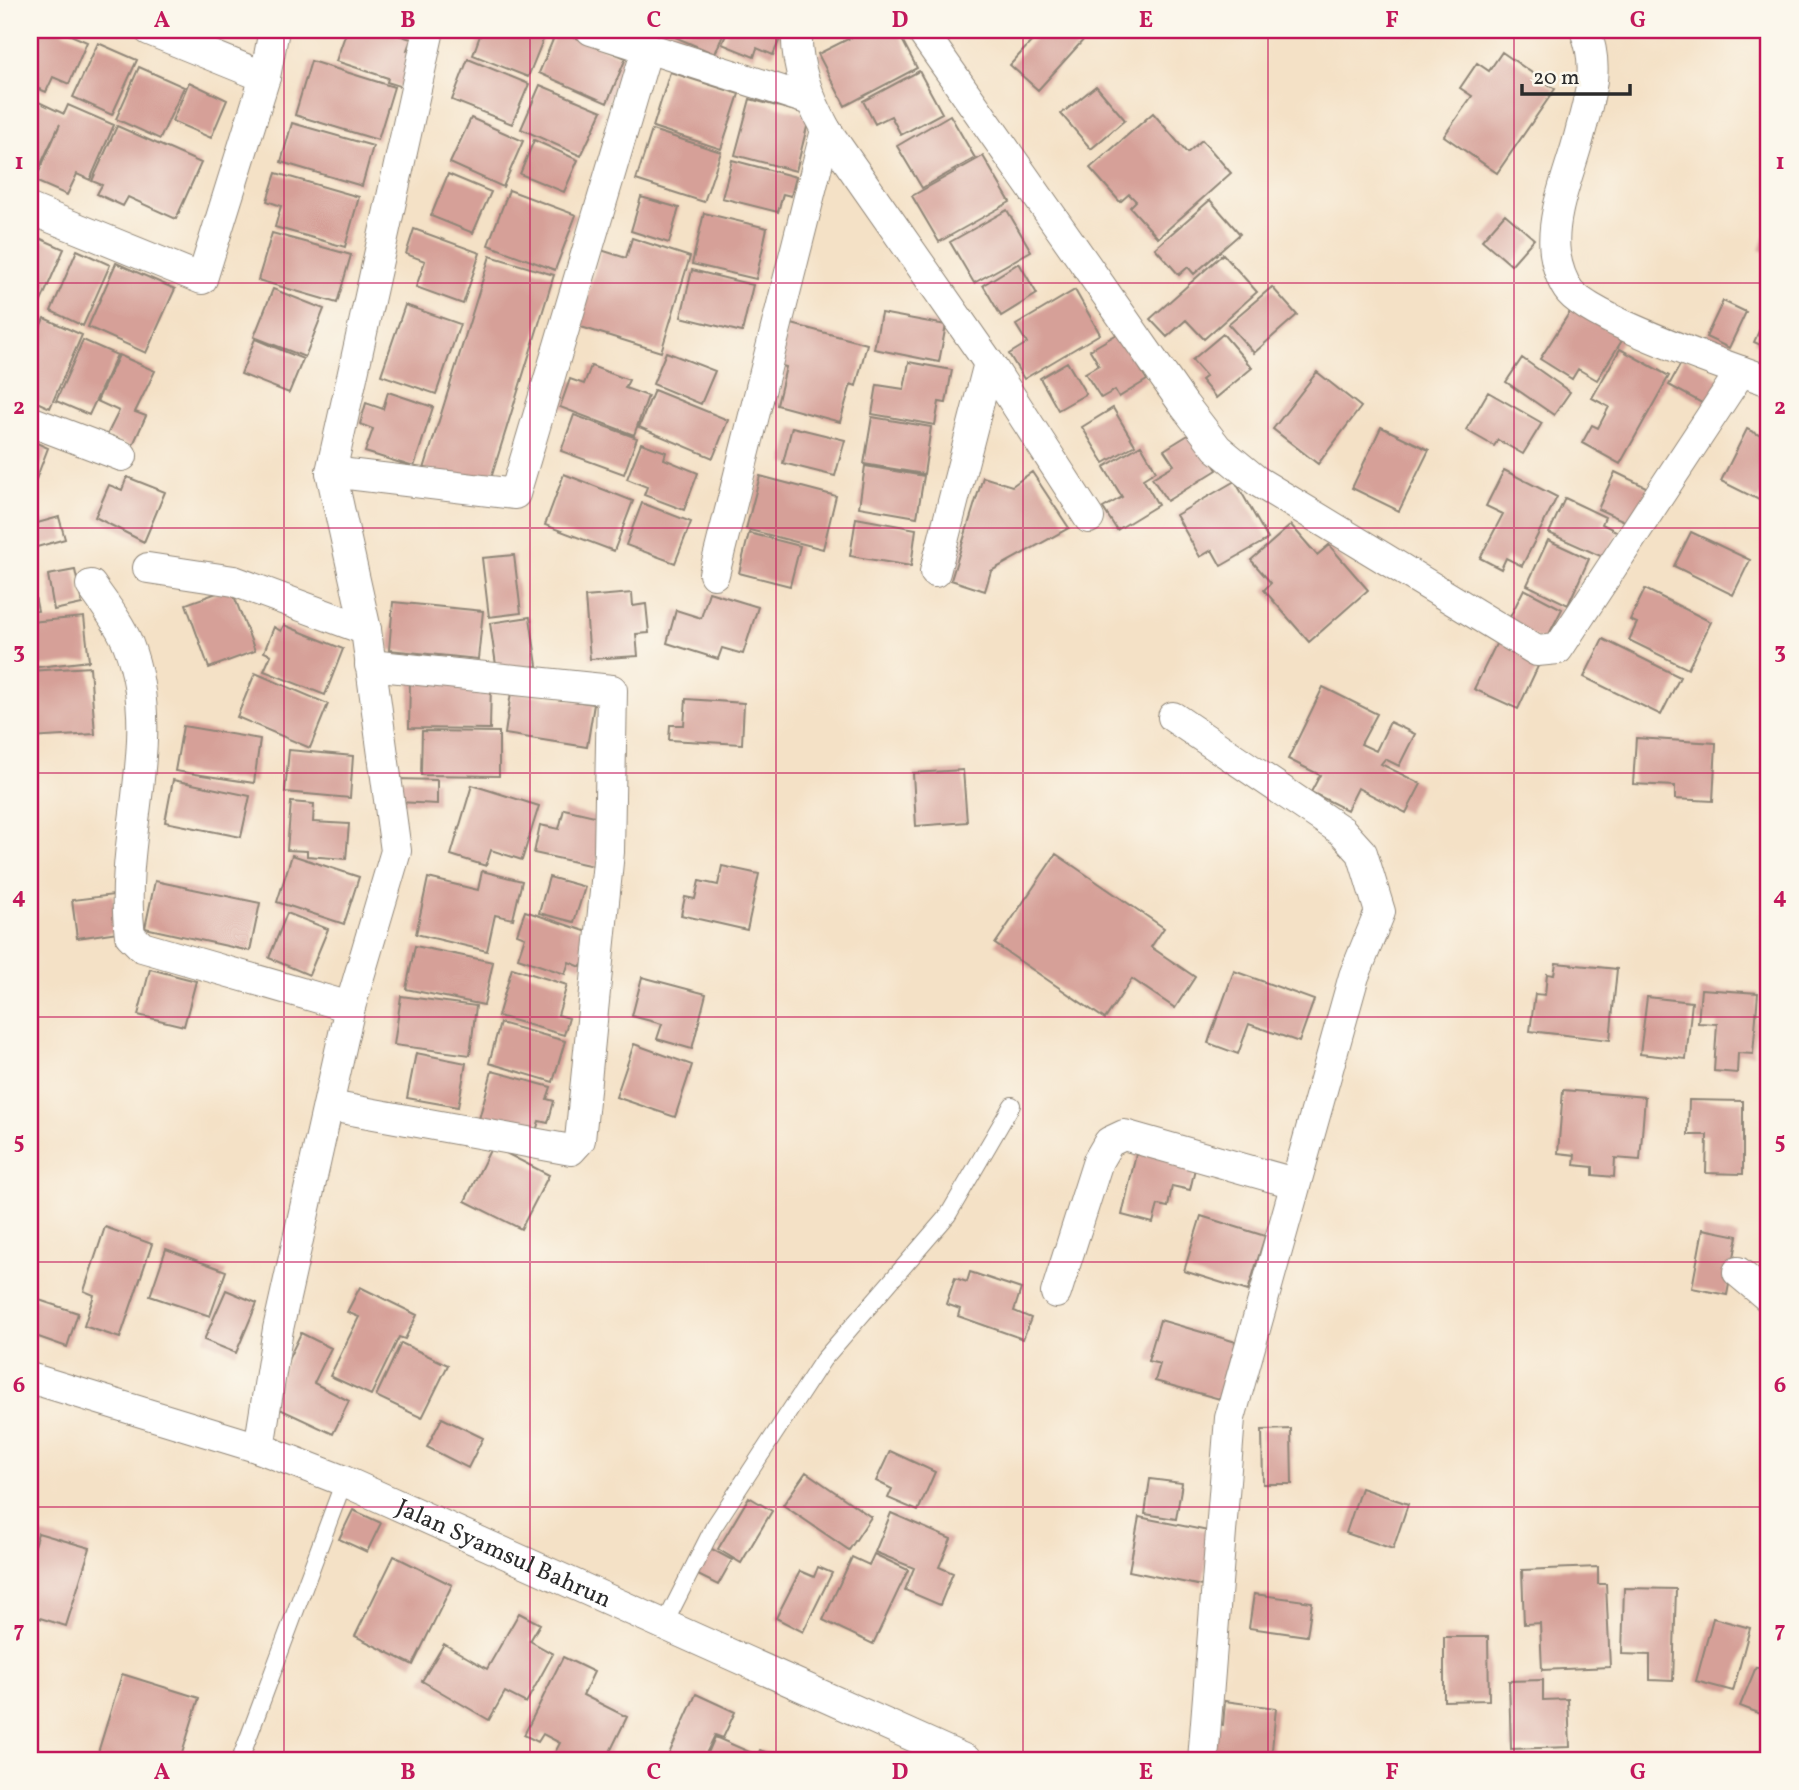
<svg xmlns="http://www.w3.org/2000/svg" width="1799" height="1790" font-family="Vollkorn,serif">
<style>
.building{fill:#d6a098}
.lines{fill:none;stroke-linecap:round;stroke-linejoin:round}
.service-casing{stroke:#908678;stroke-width:18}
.minor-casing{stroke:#908678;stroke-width:32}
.service{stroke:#fff;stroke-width:16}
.minor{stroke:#fff;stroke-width:30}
.grid{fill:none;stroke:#c2185b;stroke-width:2;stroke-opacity:0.55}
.labels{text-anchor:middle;stroke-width:7;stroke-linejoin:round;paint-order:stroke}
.street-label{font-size:24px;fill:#2b2b2b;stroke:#fbf7ec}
.neatline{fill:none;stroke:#c2185b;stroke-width:2.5}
.grid-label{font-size:23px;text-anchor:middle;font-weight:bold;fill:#c2185b}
</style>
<rect width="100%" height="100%" fill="#fbf7ec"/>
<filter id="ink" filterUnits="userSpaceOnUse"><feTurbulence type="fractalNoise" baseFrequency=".0143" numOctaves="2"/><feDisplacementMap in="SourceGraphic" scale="14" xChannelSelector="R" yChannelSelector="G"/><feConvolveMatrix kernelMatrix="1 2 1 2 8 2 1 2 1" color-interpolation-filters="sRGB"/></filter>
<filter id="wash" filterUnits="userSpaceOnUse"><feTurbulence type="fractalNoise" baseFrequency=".00686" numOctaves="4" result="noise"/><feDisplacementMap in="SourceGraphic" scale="28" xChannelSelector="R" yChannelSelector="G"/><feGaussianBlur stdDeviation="1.57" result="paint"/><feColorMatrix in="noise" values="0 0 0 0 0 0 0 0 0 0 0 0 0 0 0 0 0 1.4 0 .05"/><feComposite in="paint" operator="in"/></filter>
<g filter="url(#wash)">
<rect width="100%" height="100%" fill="#f4e1c6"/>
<g id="blocks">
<path class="building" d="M37 30H59L87 42 69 84 53 77 46 92 30 85V47Z
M347 30H383L411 39 407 50 417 53 406 88 387 82 388 78 336 61Z
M482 30H547L528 77 473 55Z
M557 30 626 58 607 103 539 73Z
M664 30H725L715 54 663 32Z
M728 30H784L773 55 757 48 754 57 722 44Z
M866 30H897L917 68 845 106 818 54Z
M1042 30H1079L1086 37 1038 90 1010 65Z
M98 43 137 60 112 115 73 97Z
M1502 52 1555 89 1497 173 1444 136 1472 96 1460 88 1477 63 1489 71Z
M468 59 529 84 512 124 452 100Z
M311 61 394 87 378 140 295 115Z
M139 67 184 87 160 139 116 119Z
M919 71 942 113 901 135 891 116 875 124 863 101Z
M670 72 739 94 721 149 653 127Z
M189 82 227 100 211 138 172 121Z
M540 85 602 111 581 156 521 129Z
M1096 86 1125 120 1091 149 1061 114Z
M30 98 64 114 68 105 114 125 90 180 77 174 67 195 35 181 60 124 39 168 30 164Z
M750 99 810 115 796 171 735 155Z
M1153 113 1187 153 1202 140 1231 173 1158 238 1130 207 1136 201 1129 194 1120 202 1090 168Z
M950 115 975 158 922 188 897 146Z
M471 118 523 141 503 187 450 163Z
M292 123 373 146 362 186 281 162Z
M117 126 201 163 176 219 128 197 123 206 97 194 102 185 92 181Z
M652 130 721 152 704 202 636 180Z
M534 140 578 160 564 192 520 174Z
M983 156 1010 202 939 242 912 196Z
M732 160 796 177 791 196 783 194 778 212 722 198Z
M276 173 359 197 345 247 275 227 281 206 267 201Z
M448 174 491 192 473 233 431 216Z
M509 190 576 215 555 270 488 245Z
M641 197 679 208 669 243 631 231Z
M1210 200 1240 234 1194 274 1188 267 1179 275 1155 248Z
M1007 210 1031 251 974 283 950 242Z
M704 213 767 228 756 279 692 264Z
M1505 214 1534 239 1511 265 1482 240Z
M1769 228V254L1759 249Z
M414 229 480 253 463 304 416 287 425 261 406 254Z
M272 233 351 255 337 303 258 280Z
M30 234 64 249 39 306 30 301Z
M632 238 690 257 661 352 578 326 601 250 626 258Z
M77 250 110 265 83 326 51 311Z
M1223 254 1257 292 1204 339 1186 320 1167 337 1150 319Z
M490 256 554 275 488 488 424 469Z
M116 263 175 289 146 353 88 327Z
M1019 263 1037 294 1001 316 983 285Z
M692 270 753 285 742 332 681 317Z
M1272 287 1297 315 1254 353 1228 324Z
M273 289 324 309 305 357 254 337Z
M1075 290 1100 334 1024 379 1009 354 1027 343 1016 325Z
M1723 301 1746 312 1729 348 1706 337Z
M405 305 460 324 436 394 381 375Z
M1573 307 1623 339 1597 380 1578 369 1572 379 1540 359Z
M1769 309V349L1754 342Z
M881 313 946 325 939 362 874 349Z
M30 316 40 321 30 341Z
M44 318 82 335 50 408 30 399V350Z
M788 323 867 344 856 386 851 384 840 422 777 405 786 367 778 365Z
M1119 333 1147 380 1119 397 1115 390 1101 398 1085 373 1099 365 1090 350Z
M1223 334 1252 368 1216 398 1201 380 1206 376 1192 360Z
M255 339 303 359 289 393 241 374Z
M83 340 117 355 89 415 56 401Z
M1620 349 1669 376 1620 464 1582 443 1592 425 1598 428 1609 407 1592 398Z
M666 352 715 371 701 404 653 384Z
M119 355 155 371 135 412 146 416 132 447 107 435 119 411 97 401Z
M1522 358 1570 392 1554 415 1506 382Z
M1684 358 1724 381 1709 407 1669 385Z
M909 362 952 370 946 403 939 402 935 425 872 414 877 385 904 389Z
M1067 362 1086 394 1058 410 1040 378Z
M591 366 629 380 625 388 648 396 634 435 560 407 570 379 584 384Z
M1317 372 1361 407 1318 464 1273 429Z
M654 390 728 420 713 458 639 427Z
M388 392 433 407 414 467 365 452 373 429 360 424 366 403 383 409Z
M1488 392 1542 423 1523 454 1498 440 1494 446 1466 430Z
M1113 408 1135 445 1104 463 1082 427Z
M574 415 637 438 624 474 561 451Z
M872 417 931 427 924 474 864 464Z
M792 427 845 440 835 476 783 463Z
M1381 427 1429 450 1399 511 1352 488Z
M1747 429 1769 440V481L1759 500 1721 481Z
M1193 432 1217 470 1167 501 1152 478 1174 465 1164 450Z
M30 440 48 448 30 495Z
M641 443 666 452 664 459 698 473 684 510 644 495 647 487 627 479Z
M1141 445 1156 471 1143 479 1158 505 1117 530 1103 508 1122 497 1104 467Z
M865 466 924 476 917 517 859 507Z
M1504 470 1557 497 1522 566 1506 558 1501 569 1480 558 1503 514 1486 506Z
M1032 472 1069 528 991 571 985 591 951 580 983 477 1012 486Z
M1615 472 1648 488 1631 524 1598 509Z
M564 474 633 501 614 551 545 525Z
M760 476 836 496 823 549 746 529Z
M127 477 165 492 144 542 95 517 109 485 122 490Z
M1235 481 1268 539 1221 566 1212 550 1200 557 1176 515Z
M1565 498 1605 517 1602 524 1618 532 1605 558 1549 533Z
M642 503 691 522 675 563 626 545Z
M59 517 65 539 30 549V525Z
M856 518 916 529 911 566 850 556Z
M1291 525 1317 555 1329 545 1368 590 1309 642 1264 590 1271 583 1251 560Z
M1691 532 1750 560 1733 595 1674 566Z
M749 533 800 546 790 586 739 573Z
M1548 540 1589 559 1568 605 1527 585Z
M514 555 521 613 489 617 482 558Z
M75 570 82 604 54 610 48 575Z
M30 572 38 611 30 612Z
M231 588 255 651 209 668 186 604Z
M1524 589 1562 609 1545 642 1507 623Z
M1645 589 1711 622 1688 669 1629 640 1637 623 1630 620Z
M709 592 758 607 743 654 722 648 718 659 667 643 676 610 701 618Z
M632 593 633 606 646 604 649 633 636 634 638 656 590 659 585 597Z
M393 602 483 611 478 659 389 650Z
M84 617 89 661 30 668V622Z
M530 617 537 666 497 672 490 623Z
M284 625 343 649 325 695 264 671 271 655 264 652 274 627 281 631Z
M1603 639 1680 677 1661 715 1584 677Z
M1498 640 1541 660 1518 709 1474 689Z
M90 667 95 734 30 738V671Z
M255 673 328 704 310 748 237 717Z
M410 679 491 680 490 729 409 728Z
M1323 687 1377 714 1361 744 1376 751 1390 722 1415 734 1399 766 1385 759 1381 764 1421 784 1406 813 1358 788 1347 810 1311 792 1320 775 1288 759Z
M511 692 594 704 587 747 505 734Z
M686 699 744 703 742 744 669 740 670 725H684Z
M183 726 260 739 254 783 175 771Z
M422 731 499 732V776L421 775Z
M1636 738 1716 743 1713 801 1675 799V786L1633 784Z
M289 750 353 756 350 798 285 792Z
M963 770 967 822 916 826 913 773Z
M399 779 437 780V804L398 802Z
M173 780 250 796 241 837 165 822Z
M472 785 539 806 522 860 491 850 486 866 451 855Z
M291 802 314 804 313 822 349 824 346 859 307 856V851L287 850Z
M564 809 599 817 598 867 534 853 540 825 559 829Z
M1056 854 1164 928 1151 947 1195 977 1175 1008 1132 979 1105 1019 995 944Z
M292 855 359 877 344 924 277 902Z
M722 866 759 874 747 930 681 915 685 897 695 899 699 881 718 885Z
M482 871 522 881 513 919 495 915 487 951 416 934 428 878 478 890Z
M549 877 585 887 574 922 539 913Z
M155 881 260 903 250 951 145 928Z
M113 895 118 932 77 938 72 900Z
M525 911 597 935 581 967 569 962 565 974 518 958 525 937 517 934Z
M287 913 328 929 309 975 269 958Z
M415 946 493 962 484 1005 406 989Z
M1556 963 1617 969 1610 1040 1530 1031 1535 994 1545 995 1547 974 1554 975Z
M512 968 567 985 558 1015 569 1018 564 1035 498 1016Z
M150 969 196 981 184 1026 138 1015Z
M1234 971 1314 1000 1299 1042 1249 1024 1238 1054 1208 1043Z
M642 977 706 994 692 1049 657 1039 662 1024 632 1016Z
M1701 989 1758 993 1753 1054 1738 1053 1737 1073 1714 1071 1717 1024 1698 1023Z
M401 996 476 1006 470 1055 394 1045Z
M1647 997 1692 1002 1686 1059 1640 1054Z
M500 1023 565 1041 553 1082 489 1063Z
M634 1044 692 1065 675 1117 616 1097Z
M416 1053 466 1063 458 1107 407 1098Z
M492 1071 551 1087 547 1099 554 1101 548 1123 539 1121 535 1135 479 1119Z
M1563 1090 1645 1097 1640 1160 1615 1158 1614 1177 1593 1175V1167L1574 1165 1575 1155 1558 1153Z
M1689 1100 1743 1101V1174L1706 1173 1707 1135H1688Z
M492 1146 549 1175 521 1229 465 1201Z
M1137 1150 1196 1164 1190 1190 1172 1186 1168 1207 1158 1205 1153 1223 1122 1215Z
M1201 1216 1265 1236 1248 1291 1184 1271Z
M105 1227 152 1244 120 1338 84 1326 94 1295 84 1291Z
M1703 1229 1738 1236 1727 1295 1692 1288Z
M166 1249 226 1271 210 1316 150 1296Z
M970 1272 1021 1289 1014 1311 1031 1318 1023 1339 958 1316 960 1309 946 1304 955 1278 967 1282Z
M360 1287 417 1315 405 1339 399 1337 371 1395 330 1376 359 1317 347 1312Z
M226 1290 257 1303 236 1353 204 1340Z
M30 1297 78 1313 67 1347 30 1334Z
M1160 1320 1236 1342 1220 1399 1155 1381 1160 1364 1148 1361Z
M301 1333 331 1348 314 1383 349 1401 333 1434 267 1403Z
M401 1343 448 1365 422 1418 376 1396Z
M442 1418 483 1438 468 1468 427 1447Z
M1291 1429 1292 1484H1263L1262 1430Z
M890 1451 935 1472 918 1511 888 1498 892 1489 876 1481Z
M806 1472 871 1517 849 1550 783 1505Z
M1150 1479 1182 1483 1176 1519 1145 1514Z
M1361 1488 1408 1504 1393 1549 1346 1533Z
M749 1497 772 1511 741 1563 718 1549Z
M353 1510 381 1523 367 1552 339 1539Z
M891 1513 951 1539 939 1567 953 1573 940 1605 905 1590 914 1568 875 1552Z
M1139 1517 1213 1532 1202 1586 1129 1571Z
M38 1533 90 1548 66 1626 30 1615V1559Z
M710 1548 732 1560 718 1585 696 1574Z
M874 1554 908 1570 873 1644 823 1620 852 1557 869 1565Z
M394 1556 452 1585 413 1665 355 1636Z
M818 1567 832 1573 803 1632 776 1618 800 1571 814 1577Z
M1598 1567V1584H1606L1610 1667 1542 1670 1540 1623 1524 1624 1522 1570Z
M1624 1588 1676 1589 1673 1681 1650 1680V1655L1622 1654Z
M1254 1594 1312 1602 1307 1636 1249 1628Z
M519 1613 540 1624 530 1641 553 1654 526 1703 505 1692 489 1720 422 1681 444 1644 487 1669Z
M1713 1618 1750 1628 1733 1691 1696 1681Z
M1444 1637H1488L1489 1700 1444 1701Z
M563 1657 594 1672 583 1695 627 1717 606 1760H551L560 1743 543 1734 538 1742 524 1735Z
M1756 1667 1769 1673V1717L1740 1706Z
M122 1674 199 1698 180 1760 96 1759Z
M1543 1680V1700L1568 1699 1570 1747 1511 1749 1509 1681Z
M696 1694 735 1712 723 1738 715 1735 703 1760H676L668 1756Z
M1225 1701 1276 1708 1271 1760H1209L1213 1724 1223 1725Z
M715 1737 754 1754 751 1760H705Z
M760 1750 784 1760H755Z"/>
</g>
</g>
<g filter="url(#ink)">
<use href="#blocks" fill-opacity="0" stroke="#908678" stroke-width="2"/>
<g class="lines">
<defs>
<path id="service" d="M665 1623 713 1528 823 1360 948 1215 1012 1105
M240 1760 344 1481"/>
<g id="minor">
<path d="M149 30 265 77"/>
<path d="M591 30 810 100"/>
<path d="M797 30C795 66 809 99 826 130L989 363 1089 518"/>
<path d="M921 30 1184 405 1217 448 1257 481 1537 651 1558 649 1741 371"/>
<path d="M1585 30C1600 67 1590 95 1580 133 1571 170 1550 214 1555 253 1557 265 1562 282 1570 292 1596 322 1727 366 1769 381"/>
<path d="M30 209 202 279 265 77 274 30"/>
<path d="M30 421 122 456"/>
<path d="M331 472 515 494 647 49"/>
<path d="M148 568 234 581 366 630"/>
<path d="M935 572 989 363"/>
<path d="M714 574 826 130"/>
<path d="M91 585C104 604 119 622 128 644 165 739 117 838 130 935L142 947 350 1007"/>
<path d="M1173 717 1342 831 1362 853 1380 912 1354 976 1230 1418 1203 1760"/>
<path d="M330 1106 571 1150 580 1140 609 852 612 690 370 665"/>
<path d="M1738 1272 1769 1298"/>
<path d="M1056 1293 1098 1161 1109 1142 1124 1135 1294 1183"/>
<path id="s1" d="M30 1378 259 1448 344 1481 966 1760"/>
<path d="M259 1448 278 1329 350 1007 396 851 366 630 331 472 429 30"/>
</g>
</defs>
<use href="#service" class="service-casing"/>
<use href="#minor" class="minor-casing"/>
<use href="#service" class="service"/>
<use href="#minor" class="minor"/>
</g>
</g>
<path class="grid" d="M284 30V1760M530 30V1760M776 30V1760M1023 30V1760M1268 30V1760M1514 30V1760M30 283H1769M30 528H1769M30 773H1769M30 1017H1769M30 1262H1769M30 1507H1769"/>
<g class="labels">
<g class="street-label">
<text dy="8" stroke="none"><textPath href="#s1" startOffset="506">Jalan Syamsul Bahrun</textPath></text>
</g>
</g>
<rect width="1799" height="1790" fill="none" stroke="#fbf7ec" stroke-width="77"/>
<path d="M1522 84v10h108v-10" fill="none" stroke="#2b2b2b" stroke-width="3.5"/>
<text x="1533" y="84" font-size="21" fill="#2b2b2b" stroke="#fbf7ec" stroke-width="5" paint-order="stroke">20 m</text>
<rect x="38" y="38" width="1722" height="1714" class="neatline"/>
<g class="grid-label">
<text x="162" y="27">A</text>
<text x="408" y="27">B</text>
<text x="654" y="27">C</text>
<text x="900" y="27">D</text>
<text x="1146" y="27">E</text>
<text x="1392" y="27">F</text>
<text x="1638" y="27">G</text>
<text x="19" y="169">1</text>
<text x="1780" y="169">1</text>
<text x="19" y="414">2</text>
<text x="1780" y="414">2</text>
<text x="19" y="658">3</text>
<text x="1780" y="658">3</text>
<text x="19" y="903">4</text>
<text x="1780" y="903">4</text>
<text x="19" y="1148">5</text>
<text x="1780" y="1148">5</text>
<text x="19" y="1392">6</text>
<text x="1780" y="1392">6</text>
<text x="19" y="1637">7</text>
<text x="1780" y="1637">7</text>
<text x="162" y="1779">A</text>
<text x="408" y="1779">B</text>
<text x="654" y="1779">C</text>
<text x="900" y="1779">D</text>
<text x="1146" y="1779">E</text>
<text x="1392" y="1779">F</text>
<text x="1638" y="1779">G</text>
</g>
</svg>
